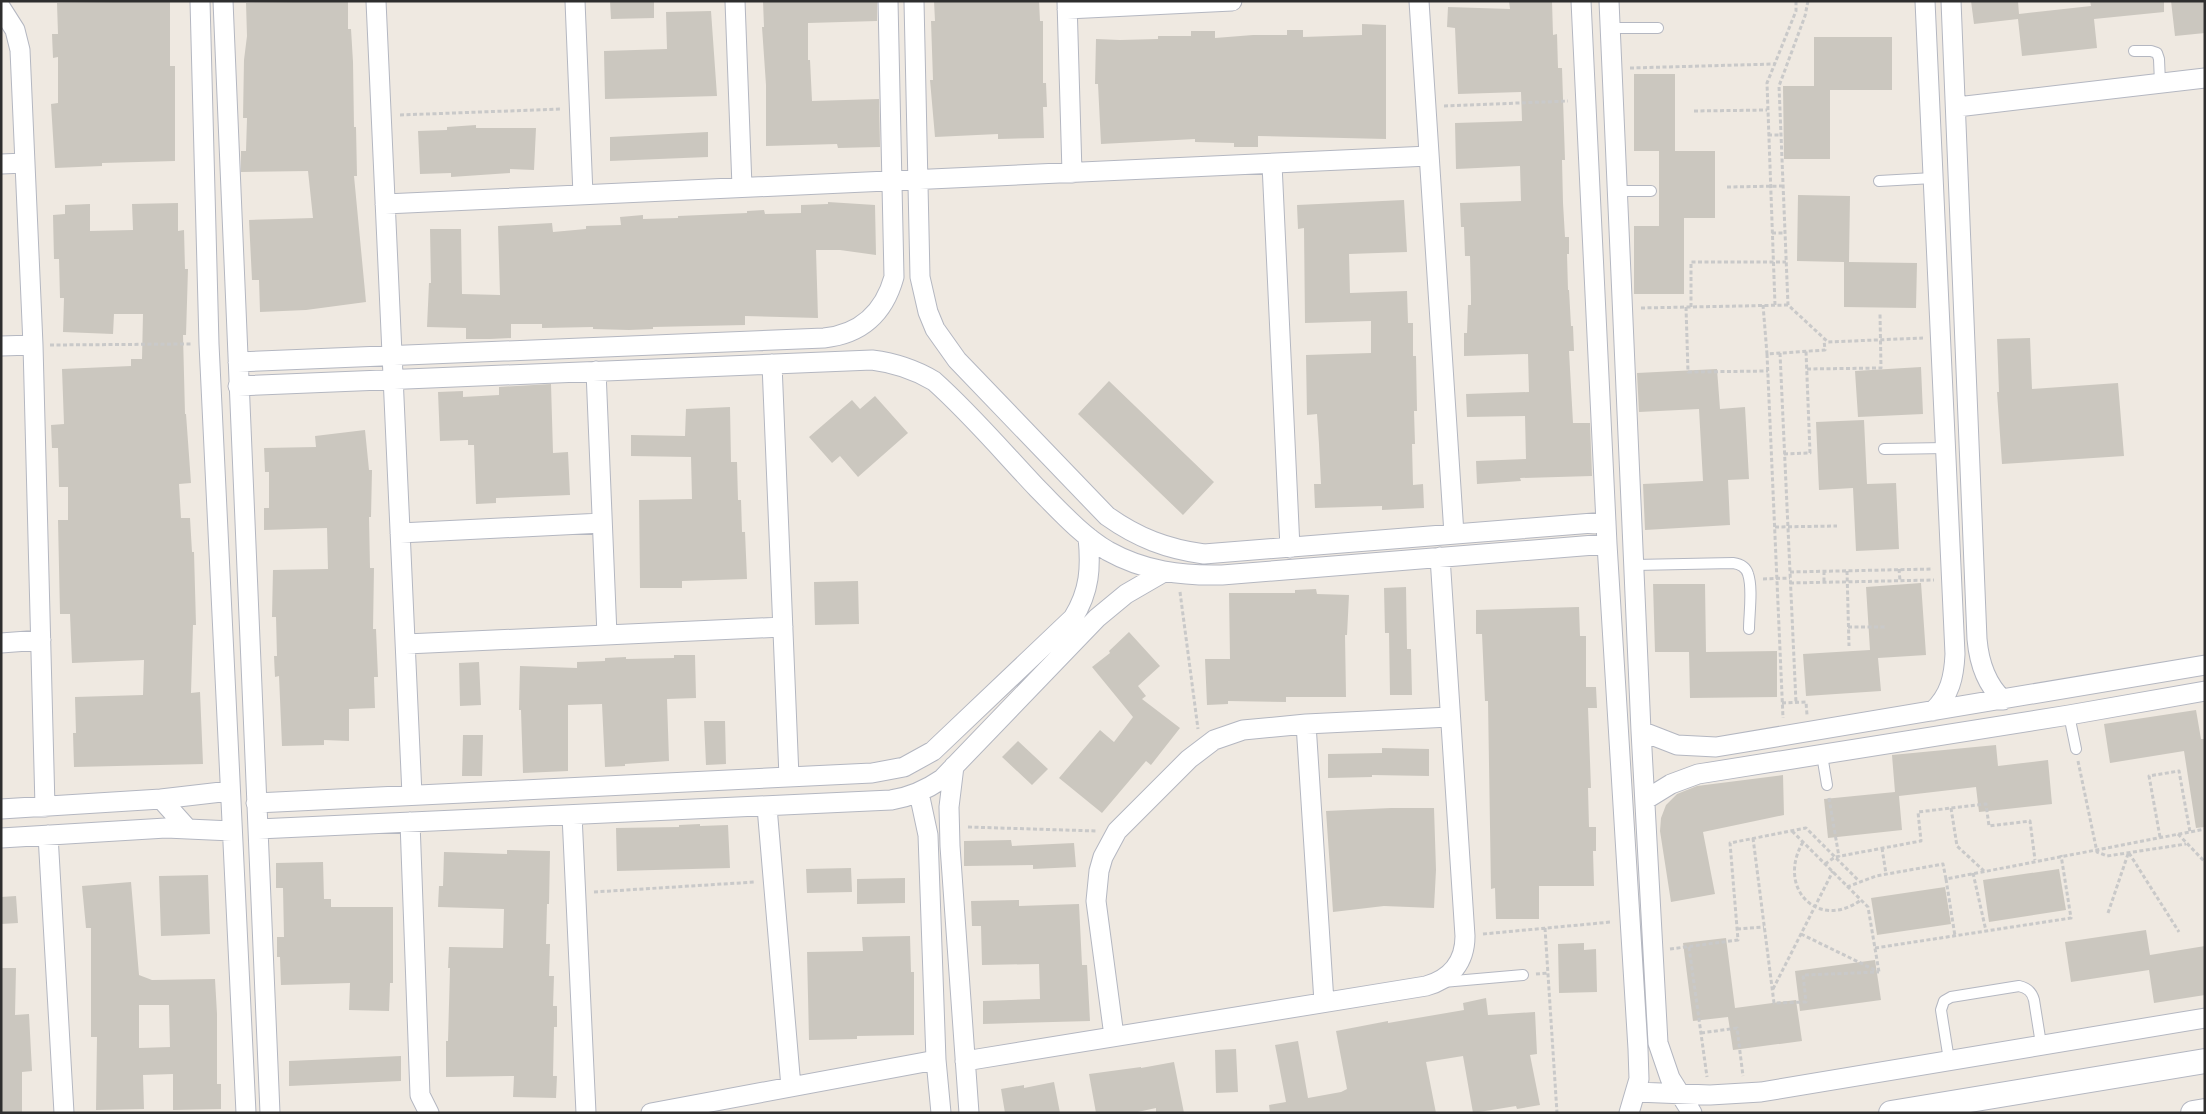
<svg xmlns="http://www.w3.org/2000/svg" width="2206" height="1114" font-family="'Space Grotesk',sans-serif">
<style>
.building{fill:#cbc7bf;fill-rule:evenodd}
.lines{fill:none;stroke-linecap:round;stroke-linejoin:round}
.service-casing{stroke:#b4b7c1;stroke-width:12}
.minor-casing{stroke:#b4b7c1;stroke-width:21}
.tertiary-casing{stroke:#b4b7c1;stroke-width:26}
.path{stroke:#c9c9c9;stroke-width:3;stroke-dasharray:4 2.5;stroke-linecap:butt}
.service{stroke:#fff;stroke-width:10}
.minor{stroke:#fff;stroke-width:19}
.tertiary{stroke:#fff;stroke-width:24}
</style>
<rect width="100%" height="100%" fill="#efe9e1"/>
<path class="building" d="M170 1V66H175V161L102 163V166L55 168 51 104 58 103V57L53 58 52 34H58L57 3Z
M348 1V29H351L353 62 354 127H356L357 176H354L366 302 306 310 260 312 259 280H252L249 220 313 218 308 171 241 172V151H246L247 118H243L244 60 247 36 246 3Z
M610 1H654V18L611 19Z
M763 1H877V21L808 23V60H810L812 101 879 99 880 147 838 148 837 144 766 146V85L762 27H764Z
M934 1H1039L1040 21H1043V83H1046L1047 107H1043L1044 138 998 139V134L935 137 930 80H933L931 21H935Z
M1509 1H1552L1553 35 1557 34 1558 68H1562L1565 160H1562L1563 203 1565 237H1569V254H1567L1568 290H1569L1571 326H1573L1574 351H1569L1573 423H1590L1592 476 1520 478 1521 481 1477 484 1476 461 1526 459 1525 416 1467 417 1466 394 1529 392 1528 354 1464 356V333H1467L1468 305H1471V296L1470 256H1465L1464 227H1461L1460 203 1521 201 1520 166 1456 169 1455 123 1522 121 1521 92 1458 94 1455 28 1447 27 1448 7 1510 9Z
M1971 1H2018L2019 14 2091 6 2090 1H2164V12L2094 19 2097 48 2022 56 2018 19 1974 24Z
M2171 1H2205V33L2175 36Z
M711 11 717 96 605 99 604 51 667 49 666 12Z
M1362 24 1386 25V139L1258 136V147H1234V143L1195 142V139L1101 144 1098 84H1095L1096 39 1120 40 1158 39V36H1191V31H1215V38L1253 35H1287V30H1303V37L1362 35Z
M1814 37H1892V90H1830V159H1784L1783 86H1814Z
M1634 74H1675V151H1715V218H1684V294H1634V226H1659V151H1634Z
M476 125V128H536L534 170 510 169V173L451 177V173L420 174 418 131 447 130V127Z
M708 132V157L610 161V137Z
M1798 195 1850 196 1849 262 1917 263 1916 308 1844 307V262L1797 261Z
M1404 200 1407 252 1349 254 1350 293 1407 291 1408 323H1413V356H1416L1417 411H1414L1415 444H1412L1413 485 1423 484 1424 508 1382 510V506L1315 508 1314 484H1321L1319 444 1317 414 1307 415 1306 355 1371 353V321L1305 323 1304 228 1298 229 1297 205Z
M828 202 875 205 876 255 840 250H816L818 318 745 316V325L653 327V329L629 330 593 329V327L542 328V324H511V338L490 339H466V328L427 327 429 283H431L430 229H461L462 294 500 295 498 226 552 223 553 232 586 229V226L621 225 620 217 643 215V219L678 218V216L747 213V211L764 210 765 214 801 213V205L828 204Z
M178 203V231L184 230 185 269H188L186 335H183L185 414H186L191 483 179 484 181 518H190L192 552H194L196 625H193L191 693 200 692 203 764 74 767 73 733H76L75 697 143 695 144 660 72 663 70 614H60L58 520H68V487H59L58 448H52L51 425 64 424 62 369 131 366V359H142L143 314H114L113 334 63 332 64 298H60L59 259H54L53 215 65 214V205L90 204V231L133 230 132 204Z
M2030 338 2032 389 2118 383 2124 456 2002 464 1997 392H1999L1997 339Z
M1921 367 1923 414 1858 417 1855 371Z
M1717 369 1720 409 1745 407 1749 479 1728 480 1730 525 1645 530 1643 484 1703 481 1699 409 1639 412 1637 373Z
M1109 381 1214 482 1183 515 1078 414Z
M551 384 553 453 568 452 570 495 496 498V503L476 504 474 445H468V440L440 441 438 392 463 391V397L499 395V387Z
M875 396 908 433 858 477 840 456 832 463 809 437 852 400 860 409Z
M730 407 731 462H737L738 500H741L742 532H745L747 579 682 581V588H640L639 500 692 499 691 457 631 456V435L685 436 686 409Z
M1864 420 1867 484 1896 483 1899 549 1856 551 1853 488 1819 490 1816 422Z
M365 430 369 470H372L371 517H369L370 568H374L373 629H376L378 677H374L375 708 349 709V741L324 740V745L282 746 279 676 275 677 274 656H277L276 617H272L273 570 328 569 327 528 264 530V508H269V472H265L264 448 316 447 315 436Z
M858 581 859 624 815 625 814 582Z
M1921 583 1926 655 1878 658 1881 691 1806 696 1803 654 1870 650 1866 587Z
M1653 584H1705L1706 652 1777 651V697L1690 698 1689 652H1655Z
M1406 587 1407 649H1411L1412 695H1390L1389 633H1385L1384 588Z
M1316 589 1317 594 1349 595 1347 635H1345L1346 697H1286V702L1228 701V704L1207 705 1205 659H1230L1229 593H1295V590Z
M1579 607 1580 636H1586V687H1596L1597 708H1588L1591 788H1588L1589 827H1596V851H1593L1594 886H1539V919H1496L1495 888 1491 889 1488 701H1485L1482 634H1476V610Z
M1129 632 1160 666 1138 686 1146 696 1142 699 1180 728 1151 765 1146 761 1102 813 1059 778 1100 730 1114 742 1133 717 1092 667 1110 653 1109 651Z
M674 655H695L696 698 667 699 669 761 625 764V766L605 767 602 704 568 705V771L523 773 521 710H519L520 666 577 668V662L605 661V658L626 657V659L674 658Z
M479 662 481 705 460 706 459 663Z
M2196 710 2201 739H2205V827L2196 828 2184 751 2110 763 2104 724Z
M704 721H725L726 764 706 765Z
M463 735H483L482 776H462Z
M1018 741 1048 769 1032 785 1002 757Z
M1996 745 1998 766 2048 760 2052 804 1979 812 1976 787 1899 796 1902 830 1828 838 1824 799 1895 792 1892 755Z
M1382 748 1429 749V776L1372 775V777L1328 778V754L1382 753Z
M1783 775 1784 815 1703 832 1715 894 1671 902 1660 831 1661 818 1666 805 1677 794 1697 786Z
M1391 808H1434L1436 870 1434 908 1384 906 1333 912 1326 811Z
M700 824V826L728 825 730 868 617 871 616 828 679 827V825Z
M1011 840 1012 846 1074 843 1076 867 1033 869V865L964 866V841Z
M507 850 550 851 549 904H547L546 944H550L549 976H554L553 1006H557V1027H554L553 1076H557L556 1098 513 1097 514 1076 446 1077V1041H448L450 968H448L449 947 503 948 504 909 438 907 439 886H443L444 852 507 854Z
M323 862 324 899H331V907H393V983H390L389 1011 349 1010 350 983 281 985 280 957H277V937H284L283 888H276V863Z
M851 868 852 892 807 893 806 869Z
M2059 869 2066 910 1989 922 1983 880Z
M208 875 210 934 161 936 159 876Z
M905 878V903L857 904V879Z
M131 882 139 975 152 980 215 979 217 1014V1084H221V1109L173 1110V1074L143 1075 144 1109 96 1110 97 1037H91V928H86L82 886ZM139 1005H169L170 1047 139 1048Z
M1945 887 1951 924 1877 935 1871 898Z
M16 896 18 923 1 924V897Z
M1019 900V906L1079 904 1082 965H1087L1090 1021 983 1024V1001L1040 999 1039 964 982 965 981 926H972L971 901Z
M2146 930 2150 955 2205 946V995L2154 1003 2149 970 2071 982 2065 942Z
M910 936 911 972H914V1035L857 1036V1039L809 1040 807 952 863 951 862 937Z
M1726 938 1735 1008 1796 1000 1802 1041 1733 1050 1728 1017 1693 1021 1683 943Z
M1584 943V950L1596 949 1597 992 1559 993 1558 944Z
M1875 960 1881 1000 1800 1011 1795 971Z
M1 968H16L15 1015 29 1014 32 1071 22 1072V1113H1Z
M1486 998 1488 1015 1535 1012 1537 1054 1530 1055 1540 1105 1517 1109 1516 1106 1473 1113 1463 1056 1426 1062 1436 1113H1270L1269 1105 1286 1102 1275 1045 1298 1041 1308 1098 1341 1092 1347 1089 1336 1031 1388 1021V1023L1464 1010 1463 1003Z
M1236 1049 1238 1092 1216 1093 1215 1050Z
M401 1056V1081L289 1086V1061Z
M1174 1062 1184 1113H1156V1108L1133 1113H1096L1089 1074 1141 1067V1068Z
M1054 1082 1060 1113H1005L1001 1089 1024 1085V1088Z"/>
<g class="lines">
<defs>
<path id="service" d="M1610 28H1658
M2134 51H2151L2157 53 2159 59 2160 83
M1879 181 1933 178
M1618 191H1651
M1884 449 1946 448
M1635 565 1733 563C1740 564 1746 567 1748 574 1753 588 1749 614 1749 629
M2069 715 2076 749
M1822 755 1827 785
M1443 982 1523 975
M1949 1060 1941 1010 1944 1001 1951 997 2019 986C2028 988 2032 992 2034 1000L2041 1044"/>
<path id="minor" d="M200 1 209 344 246 1113
M223 1 270 1113
M376 1 412 795
M575 1 583 195
M735 1 742 187
M914 1 920 277 928 312 935 329 957 360 1107 516C1138 538 1167 549 1204 554L1606 522
M1067 1 1072 173
M1419 1 1454 534
M1581 1 1607 544 1638 1049 1639 1079 1629 1113
M1609 1 1641 731 1658 1043 1670 1078 1692 1113
M1925 1 1955 654C1954 677 1950 695 1933 711
M1951 1 1977 639C1979 662 1986 684 2003 700
M1 8 15 30 20 50 33 345 45 807
M1067 9 1232 1
M1957 107 2205 78
M1 164 25 163
M1272 164 1290 548
M385 204 1429 156
M1 346 33 345
M238 362 824 338C861 334 884 313 894 277L888 1
M772 364 789 777
M596 371 607 635
M238 386 872 360C896 363 914 369 934 381 971 414 1003 452 1037 488 1059 510 1081 535 1108 551 1144 571 1181 576 1222 575L1607 544
M400 533 602 523
M1 643 41 640
M406 644 783 627
M1306 724 1324 1002
M1641 731 1677 745 1716 747 2205 665
M954 766 949 807 950 846 969 1113
M919 793 928 835 936 1060 941 1113
M161 799 230 791
M1645 800 1671 784 1698 774 2069 715 2205 691
M256 803 872 773 904 767 933 751 1073 618C1090 591 1091 567 1088 537
M767 807 791 1087
M1 809 161 799 187 828
M572 815 586 1113
M410 822 420 1095 429 1113
M258 829 891 800C911 797 926 790 942 779L1097 618 1126 594 1164 572
M48 835 64 1113
M1 838 166 828 232 831
M1114 1036 1096 901 1099 871 1103 857 1117 831 1189 759 1214 740 1243 730 1306 724 1450 717
M965 1061 1426 986C1451 979 1465 962 1465 936L1440 557
M1636 1092 1710 1095 1761 1092 2205 1018
M651 1113 936 1060"/>
<path id="tertiary" d="M1891 1113 2205 1061
M2193 1113 2205 1111"/>
</defs>
<use href="#service" class="service-casing"/>
<use href="#minor" class="minor-casing"/>
<use href="#tertiary" class="tertiary-casing"/>
<path class="path" d="M1808 1 1805 16 1779 86 1788 305 1828 342 1923 338
M1630 68 1774 64
M1444 106 1568 101
M1694 111 1767 110
M400 115 561 109
M1768 135H1781
M1727 187 1784 186
M1772 233H1785
M1763 305 1767 354 1825 350 1824 340
M1775 305 1767 83 1796 11V1
M1686 307 1688 372 1768 371
M1691 307V262H1786
M1641 308 1788 305
M50 345 191 344
M1780 353 1796 703
M1767 354 1783 718
M1807 369 1881 368 1880 313
M1784 454 1810 453 1806 351
M1775 527 1837 526
M1899 569 1900 581
M1824 571V582
M1847 571 1849 646
M1790 572 1933 569
M1763 579 1790 578
M1790 583 1934 580
M1180 592 1198 729
M1848 627H1887
M1782 703 1806 702 1807 715
M2078 761 2097 852 2107 856 2186 844
M1829 798 1839 857
M1951 808 1957 846 1984 871
M968 827 1096 831
M1792 831 1868 907 1879 972
M2178 834 2205 862
M2160 837 2149 776 2179 771 2190 832
M1753 838 1774 1003 1806 1002 1803 975 1879 972
M1803 842C1776 888 1818 931 1861 900
M1882 848 1886 874
M2129 853 2179 932
M1825 864 1835 857 1921 841 1918 812 1986 804 1989 826 2030 821 2035 860
M1973 873 1986 931
M1946 879 1955 936
M1847 887 1876 876 1943 864 1946 879 2205 829
M594 892 755 882
M2108 913 2128 854
M1545 928 1557 1113
M1737 929 1764 927
M1483 934 1611 922
M1801 934 1877 971
M1689 947 1707 1077
M1875 948 2071 918 2061 855
M1670 949 1738 940 1730 843 1806 828 1859 881
M1536 974 1548 973
M1773 989 1833 871
M1701 1033 1737 1028 1743 1076"/>
<use href="#service" class="service"/>
<use href="#minor" class="minor"/>
<use href="#tertiary" class="tertiary"/>
</g>
<rect width="2206" height="1114" fill="none" stroke="#2e2e2e" stroke-width="5"/>
</svg>
